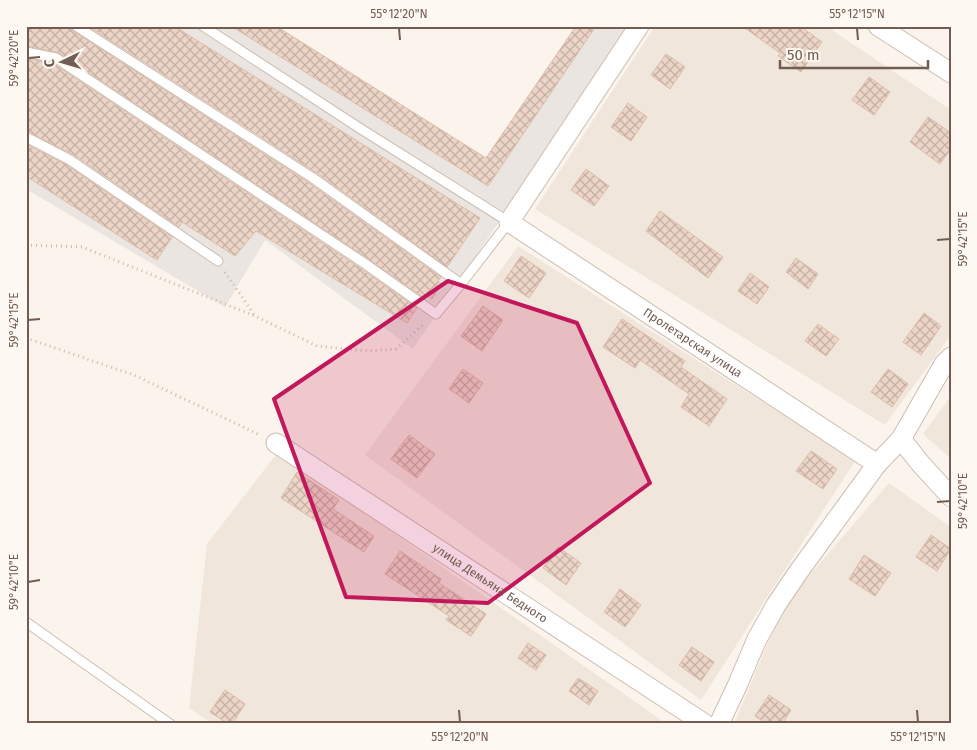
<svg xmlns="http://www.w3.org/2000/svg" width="977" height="750" font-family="'Fira Sans',sans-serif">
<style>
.residential{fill:#f1e6db}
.industrial{fill:#eae5e0}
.building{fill:url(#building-cross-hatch);stroke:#ddbca9}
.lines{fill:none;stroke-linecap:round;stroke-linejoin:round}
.lane-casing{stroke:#ccbdb2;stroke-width:11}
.street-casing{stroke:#ccbdb2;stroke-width:21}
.path{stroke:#d2b8a9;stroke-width:3;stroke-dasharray:1 4;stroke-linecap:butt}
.lane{stroke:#fff;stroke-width:9}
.street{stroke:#fff;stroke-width:19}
.marked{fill:#c2185b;fill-opacity:0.2;stroke:#c2185b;stroke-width:4;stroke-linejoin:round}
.ticks{fill:none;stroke:#735c51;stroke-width:2}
.labels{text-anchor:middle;stroke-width:4;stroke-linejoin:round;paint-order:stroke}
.street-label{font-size:12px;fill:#735c51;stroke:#fdf8f2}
.neatline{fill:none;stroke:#735c51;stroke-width:2}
.ticks-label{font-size:12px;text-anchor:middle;fill:#735c51}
</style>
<defs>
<pattern id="building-cross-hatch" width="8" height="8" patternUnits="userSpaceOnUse" patternTransform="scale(1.25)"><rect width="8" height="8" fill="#ecd5c7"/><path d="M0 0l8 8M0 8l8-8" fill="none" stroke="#c4b0a4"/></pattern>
</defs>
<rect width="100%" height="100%" fill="#faf4ec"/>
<path class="residential" d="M655 26H826L951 110V335L885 425 535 209Z
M518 246 855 461 701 700 365 455Z
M951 396V459L923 434Z
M278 452 667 724H213L189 708 207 544Z
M889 483 951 527V724H738L735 722 783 606Z"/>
<path class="industrial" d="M26 26H271L491 168 584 26H631L413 349 265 240 225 307 26 189Z"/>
<path class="building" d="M26 26H70L73 31 309 183 441 277 438 281 441 284 432 299 426 295 424 298 367 258 59 53 26 46Z
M88 26H174L480 218 447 267 317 173Z
M231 26H276L486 158 576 26H596L488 186Z
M742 26H800L822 42 801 72 778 56 780 53Z
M666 54 685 67 670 89 651 75Z
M26 58 54 64 360 268 417 308 407 323 256 231 235 256 182 222 179 227 74 155 26 131Z
M869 77 890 92 874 115 852 100Z
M628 103 647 117 631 141 611 127Z
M928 117 951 133V149L940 164 910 142Z
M26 144 67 165 172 237 157 260 26 176Z
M586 169 609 186 594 206 571 190Z
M660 211 723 257 708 278 646 231Z
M521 256 546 273 529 298 504 281Z
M796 258 818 274 808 289 786 272Z
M750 273 769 287 757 304 738 291Z
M483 306 503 320 482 351 461 336Z
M924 313 941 326 921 355 903 342Z
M622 319 685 361 681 367 727 399 709 426 681 407 689 394 640 360 635 368 603 347Z
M818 324 839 339 826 356 805 341Z
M463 369 483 383 469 403 449 389Z
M888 369 908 384 892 407 871 392Z
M409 435 435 454 417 478 391 459Z
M811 451 837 469 823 489 796 471Z
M297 472 339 500 333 509 374 536 364 552 281 498Z
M931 535 951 549 937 571 916 557Z
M558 547 581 563 566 585 543 568Z
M400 551 441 579 439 583 486 614 471 636 446 620 449 616 385 574Z
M864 555 891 573 875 596 849 579Z
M620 589 641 605 625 627 604 612Z
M528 643 546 655 536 670 518 658Z
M692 647 714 662 701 681 679 665Z
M578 678 598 691 589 705 569 691Z
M225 690 245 704 232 724H228L210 712Z
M769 695 791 710 782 724H767L755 716Z"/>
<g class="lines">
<defs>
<path id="lane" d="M76 26 313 178 461 284 509 222 361 129 203 26
M26 52 56 58 364 263 436 314 461 284
M26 137 70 160 218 261
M26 622 170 724"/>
<g id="street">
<path id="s1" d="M639 26 509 222 877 464"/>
<path d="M878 26 951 73"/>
<path d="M901 439 920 463 951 497"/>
<path id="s2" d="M276 443 705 724"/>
<path d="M719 724 737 686 757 639 776 605 799 571 877 464 901 439 944 364 951 357"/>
</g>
</defs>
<use href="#lane" class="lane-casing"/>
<use href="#street" class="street-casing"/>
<path class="path" d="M26 245 82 247 255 316 317 346 368 351 396 349 425 323
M225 272 255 316
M26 338 134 375 260 435"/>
<use href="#lane" class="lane"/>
<use href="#street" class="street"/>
</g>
<path class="marked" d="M448 281 577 323 650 483 488 603 346 597 274 399Z"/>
<path class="ticks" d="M399 28 400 40M857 28 858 40M28 58 40 57M937 240 950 239M28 320 40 319M937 502 950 501M28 582 40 580M459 710 460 722M917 710 918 722"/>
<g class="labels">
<g class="street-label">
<text dy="4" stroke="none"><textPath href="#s1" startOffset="455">Пролетарская улица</textPath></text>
<text dy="4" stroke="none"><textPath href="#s2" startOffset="256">улица Демьяна Бедного</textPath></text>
</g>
</g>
<rect width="977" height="750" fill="none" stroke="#fdf8f2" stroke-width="55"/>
<g transform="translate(62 62) rotate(265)" stroke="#fdf8f2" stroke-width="4" paint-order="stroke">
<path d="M0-4L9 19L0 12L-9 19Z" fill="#735c51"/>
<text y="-8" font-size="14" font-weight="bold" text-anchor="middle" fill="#735c51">С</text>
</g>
<path d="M780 60v8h148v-8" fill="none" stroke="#735c51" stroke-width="2.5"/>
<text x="787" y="60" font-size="15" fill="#735c51" stroke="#fdf8f2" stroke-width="4" paint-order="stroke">50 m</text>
<rect x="28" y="28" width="922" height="694" class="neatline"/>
<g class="ticks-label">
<text x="399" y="18">55°12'20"N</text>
<text x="857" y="18">55°12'15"N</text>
<text transform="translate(14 58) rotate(-90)" y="4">59°42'20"E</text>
<text transform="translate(963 239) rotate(-90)" y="4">59°42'15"E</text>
<text transform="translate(14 320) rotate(-90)" y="4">59°42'15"E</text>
<text transform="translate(963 501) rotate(-90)" y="4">59°42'10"E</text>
<text transform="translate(14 582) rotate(-90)" y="4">59°42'10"E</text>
<text x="460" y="741">55°12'20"N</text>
<text x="918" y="741">55°12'15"N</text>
</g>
</svg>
